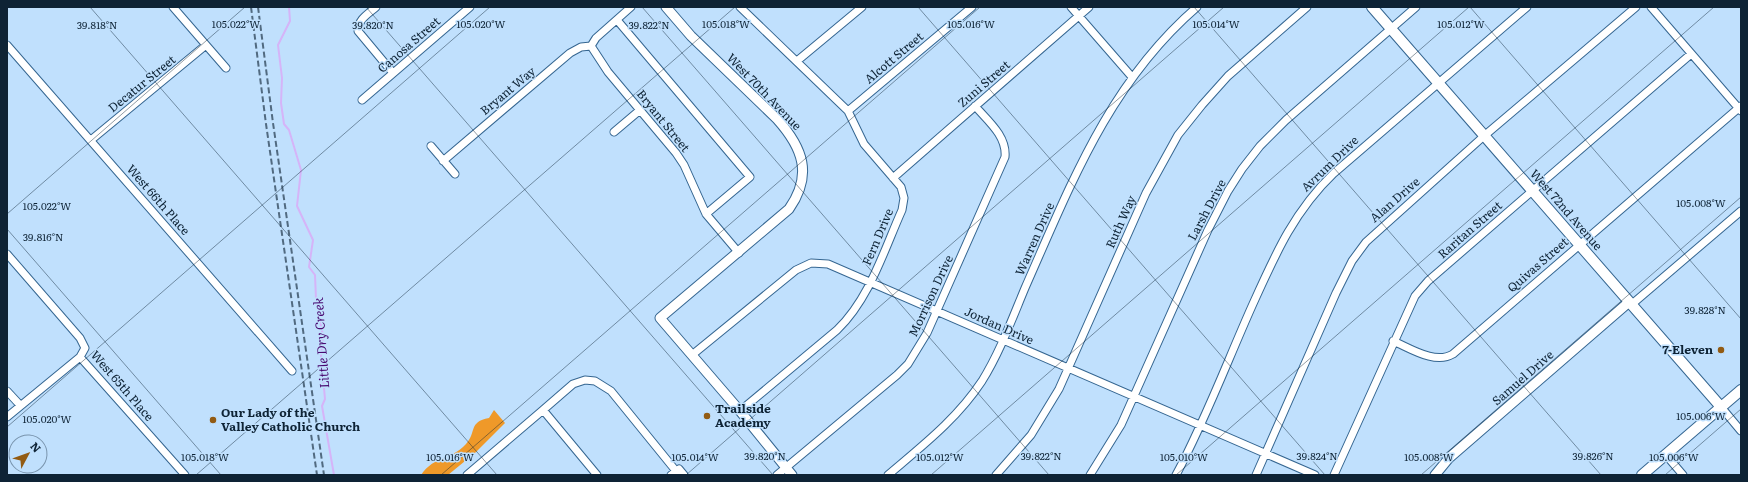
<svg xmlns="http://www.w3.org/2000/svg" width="1748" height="482" font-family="Literata,serif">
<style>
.green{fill:#ef9929}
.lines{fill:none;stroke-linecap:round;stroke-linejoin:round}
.stream{stroke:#d5b4f8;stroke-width:2}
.minor-casing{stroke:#356691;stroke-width:9}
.tertiary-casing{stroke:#356691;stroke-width:11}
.secondary-casing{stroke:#356691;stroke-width:12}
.minor{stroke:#fff;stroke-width:7}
.tertiary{stroke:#fff;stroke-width:9}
.secondary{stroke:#fff;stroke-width:10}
.rail{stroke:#516a80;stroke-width:2;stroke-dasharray:6 3;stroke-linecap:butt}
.ticks{fill:none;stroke:#0e2335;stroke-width:1;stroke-opacity:0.45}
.poi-dot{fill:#925b13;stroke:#c0e0fd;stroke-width:1.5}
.labels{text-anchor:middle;stroke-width:3;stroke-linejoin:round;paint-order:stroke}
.street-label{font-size:12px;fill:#0e2335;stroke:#c0e0fd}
.poi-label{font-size:12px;font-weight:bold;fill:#0e2335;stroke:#c0e0fd;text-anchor:start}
.water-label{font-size:13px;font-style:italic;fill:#490a71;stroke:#c0e0fd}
.ticks-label{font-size:10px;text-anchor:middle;fill:#0e2335;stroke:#c0e0fd;stroke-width:3;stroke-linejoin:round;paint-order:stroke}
</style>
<rect width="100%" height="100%" fill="#c0e0fd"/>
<path class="green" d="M494 410 505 423 476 452 448 475H421C435 455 450 461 466 444 477 432 468 422 489 418Z"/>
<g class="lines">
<path class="stream" d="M289 7 290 21 278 45 282 78 281 103 284 124 289 130 301 170 297 206 313 240 309 267 315 275 316 299 323 336 321 356 325 399 322 406 334 475"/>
<defs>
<path id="minor" d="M173 7 226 68
M376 7C368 14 358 19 358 31L393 73
M740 7 848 111 864 144 901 187 904 198 902 210C884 250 870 298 837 330L740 411
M1071 7 1132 77
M1651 7 1741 111
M617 20 750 177 706 214
M7 45 292 371
M591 46 608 72 676 153 684 165 706 214 739 253
M591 46 596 38 631 7
M797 61 862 7
M362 100 470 7
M848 111 972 7
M614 132 640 110
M91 140 206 45
M431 146 455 174
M443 161 570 53 581 47 591 46
M893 178 1089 7
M7 254 80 338 85 348 80 357 7 417
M1631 305 1741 211
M1393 341C1410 348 1435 365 1453 354L1741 106
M692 355 796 270 811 263 828 264 1315 475
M80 357 185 475
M7 391 20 405
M1721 407 1741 431
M543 410 573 384 585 380 595 381 611 391 676 471
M1666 455 1683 475
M467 475 543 410 597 475
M671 475 679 469 684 475
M777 475 897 375 908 364 927 333 1005 157C1007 136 988 121 975 106
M888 475C922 446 957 419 982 381 1000 352 1012 319 1025 288 1071 184 1109 83 1197 7
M996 475 1031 435 1059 389 1146 193 1178 135 1202 105 1228 76 1307 7
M1090 475 1121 425 1208 230 1228 191 1242 169 1260 146 1286 120 1416 7
M1176 475C1205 421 1227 362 1252 306 1275 255 1294 211 1334 173L1527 7
M1256 475 1336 293 1352 261 1366 242 1484 136 1636 7
M1334 475 1415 296 1428 281 1691 54"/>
<path id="tertiary" d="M666 7 691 36 777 119C803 148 813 175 789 209L660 318 740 411 792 475
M1435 475 1449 458 1629 302"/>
<path id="secondary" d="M1372 7 1721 407
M1642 475 1741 390"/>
</defs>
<use href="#minor" class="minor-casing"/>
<use href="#tertiary" class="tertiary-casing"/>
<use href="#secondary" class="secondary-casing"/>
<use href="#minor" class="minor"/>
<use href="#tertiary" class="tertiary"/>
<use href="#secondary" class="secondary"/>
<path class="rail" d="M251 7 266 124 317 475
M258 7 273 123 324 475"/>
</g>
<path class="ticks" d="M90 7 497 475M366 7 773 475M642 7 1049 475M918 7 1325 475M1194 7 1601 475M1470 7 1741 319M7 214 245 7M7 229 221 475M7 427 490 7M196 475 735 7M441 475 980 7M686 475 1224 7M931 475 1469 7M1176 475 1714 7M1421 475 1741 197M1665 475 1741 409"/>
<g class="poi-dot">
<circle cx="1721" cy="350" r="4"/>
<circle cx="707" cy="416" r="4"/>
<circle cx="213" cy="420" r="4"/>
</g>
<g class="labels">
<g class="street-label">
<text transform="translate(409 45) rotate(-41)" y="4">Canosa Street</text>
<text transform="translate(894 58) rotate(-40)" y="4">Alcott Street</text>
<text transform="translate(142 84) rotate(-39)" y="4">Decatur Street</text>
<text transform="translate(984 84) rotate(-41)" y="4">Zuni Street</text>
<text transform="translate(508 91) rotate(-40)" y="4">Bryant Way</text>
<text transform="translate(764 92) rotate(46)" y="4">West 70th Avenue</text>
<text transform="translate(663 121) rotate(51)" y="4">Bryant Street</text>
<text transform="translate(1330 164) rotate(-44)" y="4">Avrum Drive</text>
<text transform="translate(158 200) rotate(49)" y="4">West 66th Place</text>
<text transform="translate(1395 200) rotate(-41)" y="4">Alan Drive</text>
<text transform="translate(1207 210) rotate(-62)" y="4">Larsh Drive</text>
<text transform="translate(1566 210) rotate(49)" y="4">West 72nd Avenue</text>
<text transform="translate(1121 222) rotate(-66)" y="4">Ruth Way</text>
<text transform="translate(1470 230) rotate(-41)" y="4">Raritan Street</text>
<text transform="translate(878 237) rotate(-67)" y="4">Fern Drive</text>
<text transform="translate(1035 239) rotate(-66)" y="4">Warren Drive</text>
<text transform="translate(1538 265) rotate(-41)" y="4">Quivas Street</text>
<text transform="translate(931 296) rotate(-65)" y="4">Morrison Drive</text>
<text transform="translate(999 326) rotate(24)" y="4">Jordan Drive</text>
<text transform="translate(1523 378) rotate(-41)" y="4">Samuel Drive</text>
<text transform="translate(122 386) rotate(49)" y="4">West 65th Place</text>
</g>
<g class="poi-label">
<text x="1713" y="354" text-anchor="end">7-Eleven</text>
<text x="715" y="413">Trailside<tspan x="715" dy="14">Academy</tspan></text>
<text x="221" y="417">Our Lady of the<tspan x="221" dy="14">Valley Catholic Church</tspan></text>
</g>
<g class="water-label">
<text transform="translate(321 343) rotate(-94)" y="5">Little Dry Creek</text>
</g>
</g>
<g class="ticks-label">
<text x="236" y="28">105.022°W</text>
<text x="481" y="28">105.020°W</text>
<text x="726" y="28">105.018°W</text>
<text x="971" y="28">105.016°W</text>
<text x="1216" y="28">105.014°W</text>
<text x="1461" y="28">105.012°W</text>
<text x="97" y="29">39.818°N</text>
<text x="373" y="29">39.820°N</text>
<text x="649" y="29">39.822°N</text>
<text x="1701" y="207">105.008°W</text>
<text x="47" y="210">105.022°W</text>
<text x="43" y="241">39.816°N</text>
<text x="1705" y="314">39.828°N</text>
<text x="1701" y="420">105.006°W</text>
<text x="47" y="423">105.020°W</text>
<text x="765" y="460">39.820°N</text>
<text x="1041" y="460">39.822°N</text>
<text x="1317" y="460">39.824°N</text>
<text x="1593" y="460">39.826°N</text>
<text x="205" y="461">105.018°W</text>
<text x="450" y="461">105.016°W</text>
<text x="695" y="461">105.014°W</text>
<text x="940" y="461">105.012°W</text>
<text x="1184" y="461">105.010°W</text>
<text x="1429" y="461">105.008°W</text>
<text x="1674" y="461">105.006°W</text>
</g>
<rect width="1748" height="482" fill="none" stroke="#0e2335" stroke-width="16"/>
<g transform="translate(28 454) rotate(49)"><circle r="19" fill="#c0e0fd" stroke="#7994ad"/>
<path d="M0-3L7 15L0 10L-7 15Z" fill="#925b13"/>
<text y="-6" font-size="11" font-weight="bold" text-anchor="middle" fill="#0e2335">N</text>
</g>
</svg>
